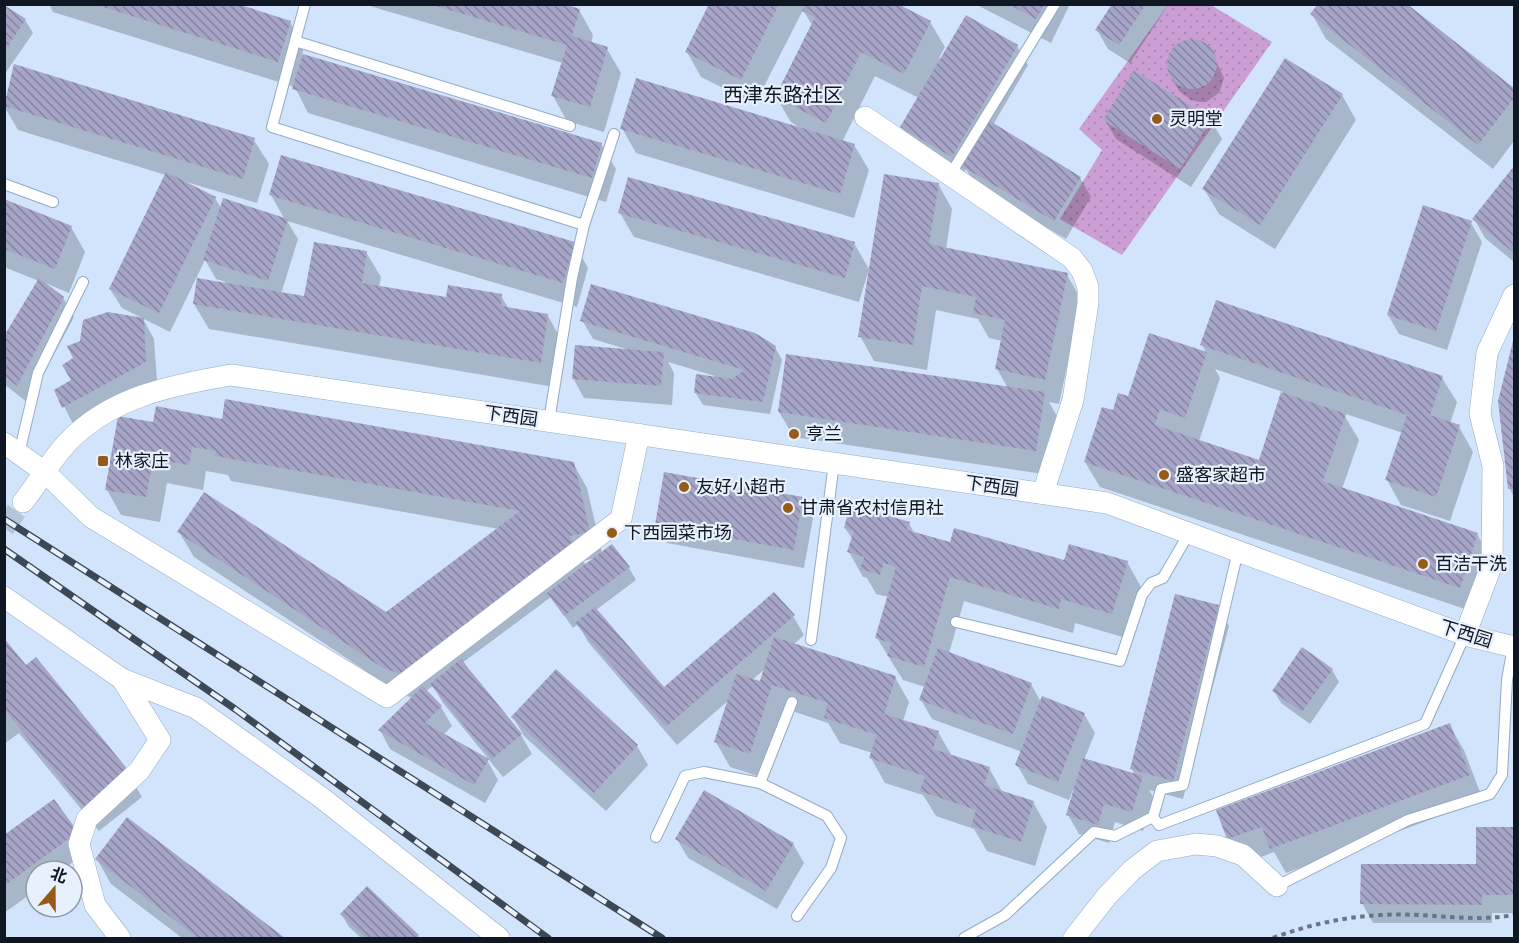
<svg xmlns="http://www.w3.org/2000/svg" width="1519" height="943" font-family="Montserrat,'Noto Sans SC',sans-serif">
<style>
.grass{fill:url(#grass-dots)}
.shadow{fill:#0003;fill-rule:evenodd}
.building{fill:url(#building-back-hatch)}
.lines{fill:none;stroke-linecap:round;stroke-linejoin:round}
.street-tunnel{stroke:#b4c5db;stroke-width:21;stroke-dasharray:21 10;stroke-linecap:butt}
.lane-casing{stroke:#92aac6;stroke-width:12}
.street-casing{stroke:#92aac6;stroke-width:22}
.path{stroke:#677585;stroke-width:4;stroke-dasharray:4.5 4.5;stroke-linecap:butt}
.lane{stroke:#fff;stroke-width:10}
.street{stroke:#fff;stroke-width:21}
.rail-casing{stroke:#3d4856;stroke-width:7}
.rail{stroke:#e7f0fc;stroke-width:4.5;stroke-dasharray:14;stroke-linecap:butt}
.poi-dot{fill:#955b18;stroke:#e7f0fc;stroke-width:2}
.labels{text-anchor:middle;stroke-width:4.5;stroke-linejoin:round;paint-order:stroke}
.poi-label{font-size:18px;fill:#0f1822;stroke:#e7f0fc;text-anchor:start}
.street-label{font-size:18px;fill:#0f1822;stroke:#e7f0fc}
.neighbourhood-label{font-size:20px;fill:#0f1822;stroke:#e7f0fc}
</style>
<defs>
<pattern id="grass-dots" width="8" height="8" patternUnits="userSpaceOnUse" patternTransform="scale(1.5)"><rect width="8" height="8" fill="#cc9fd4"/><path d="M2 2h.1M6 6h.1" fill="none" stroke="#ae88b6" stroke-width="1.8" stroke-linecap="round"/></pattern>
<pattern id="building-back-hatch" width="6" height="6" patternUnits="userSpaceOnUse" patternTransform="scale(1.5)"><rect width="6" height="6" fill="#a7a5c7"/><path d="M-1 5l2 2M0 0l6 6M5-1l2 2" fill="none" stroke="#8685a1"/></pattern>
</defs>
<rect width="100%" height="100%" fill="#d1e4fc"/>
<path class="grass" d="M1168 5H1211L1272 42 1122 255 1060 219 1102 150 1079 129Z"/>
<path class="shadow" d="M49 4H233L290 22 304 47 302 55 601 144 616 169 606 202 308 113 295 87 53 12Z
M363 4H559L579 10 593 35 591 44 607 49 621 73 604 132 567 121 553 96 563 63Z
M711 4H895L930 22 945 47 939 58 941 60 1017 46 1028 65 993 125 1080 178 1091 197 1066 239 975 185 966 169 963 175 913 146 902 127 919 98 875 76 842 142 854 145 869 170 854 218 636 153 622 128 801 129 791 122 776 97 812 25 803 10 755 104 701 77 687 52Z
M975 4H1070L1051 43Z
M1114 4H1169L1130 63 1108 49 1097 30Z
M1405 4 1514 90V141L1493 169 1326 39 1312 14Z
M4 6 25 20 33 33 4 75Z
M1197 41 1211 50 1224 78 1219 93 1206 102H1199L1191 100 1179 91 1171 77 1168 61 1170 54 1182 43Z
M15 66 254 140 269 164 257 203 183 181 215 198 221 208 285 220 271 195 574 243 588 268 577 307 287 221 298 239 281 294 306 298 366 252 381 277 379 287 447 299 501 296 509 309 548 316 562 341 554 387 209 329 194 304 226 282 216 279 205 260 170 332 122 308 110 289 166 175 18 130 4 106Z
M1342 95 1356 120 1275 249 1219 214 1204 189Z
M1105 120H1211L1222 139 1191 187 1116 139Z
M1514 168V262L1485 238 1474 219Z
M938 184 952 209 946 249 1067 275 1081 299 1059 404 1049 402 1058 418 1050 475 794 437 779 412 1008 388 997 369 1003 341 989 338 978 319 936 310 927 370 874 361 860 336Z
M4 201 71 227 85 252 69 293 45 283 63 298 74 317 28 403 4 384V339L39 281 4 267Z
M620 213 854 243 869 269 859 302 634 237Z
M1471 223 1482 242 1447 350 1399 334 1388 315Z
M143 319 154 339 157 381 74 426 56 390 73 381Z
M582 320 775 347 782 360 770 414 703 405 695 392 715 376 668 362 674 373 672 405 584 398 573 378 626 349 593 339Z
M1150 335 1207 354 1202 345 1442 378 1457 402 1450 424 1459 427 1473 452 1450 521 1401 505 1387 480 1403 433 1343 413 1359 440 1342 489 1477 534 1491 559 1474 612 1100 487 1085 462 1113 412 1129 398ZM1215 369 1283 392 1260 462 1199 441 1220 378Z
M1514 340V497L1510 489 1500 402Z
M223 421 573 463 587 488 602 553 629 568 636 580 596 610 664 689 793 616 804 635 793 645 895 677 909 702 903 721 938 732 952 756 989 768 1003 793 1033 802 1047 827 1035 866 987 851 974 829 936 816 923 795 885 783 871 758 873 753 840 743 828 723 786 709 764 778 730 767 716 742 729 700 677 745 588 642 578 624 573 628 551 597 462 663 521 735 532 754 503 777 443 703 433 686 426 691 441 707 452 726 443 735 487 760 498 780 485 803 390 749 380 730 413 698 399 693 194 557 179 532 386 614 499 529 231 481 228 475 206 471 203 490 167 483 160 522 121 515 107 490 154 424ZM595 558 586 565 583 561ZM766 668 761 683 752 680Z
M802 498 813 518 804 568 667 543 656 524Z
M909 523 914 533 951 544 1065 562H1127L1141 587 1126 638 1075 623 1073 633 964 601 949 653 1031 684 1041 702 1084 714 1095 733 1084 760 1135 776 1132 769 1218 607 1229 626 1183 799 1149 790 1153 797 1143 831 1115 822 1109 843 1079 834 1068 815 1075 791 1073 790 1069 800 1028 784 1017 765 1022 752 932 719 921 700 925 687 903 680 877 638 889 597 876 594 867 578 863 577 849 552 853 540 845 528Z
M4 641 26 667 127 772 142 797 99 831 19 733 4 744Z
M1332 670 1339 682 1310 724 1281 703 1274 691Z
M513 717 637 746 648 765 606 811 524 736Z
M1449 725 1464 750 1483 800 1286 873 1274 852 1243 864 1229 839 1218 811Z
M53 801 88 851 61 871H36V890L4 913V837Z
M128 819 283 938H182L111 884 97 859Z
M1478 829H1514V913H1492V923H1373L1362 903 1478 866Z
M677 839 793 844 804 863 777 909 688 858Z
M367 888 418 936 419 938H361L349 927 342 915Z"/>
<path class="building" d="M94 4H238L291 21 278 62Z
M564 4 580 9 572 36 608 47 590 107 551 96 567 45 433 5Z
M709 4H779L741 80 685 52Z
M805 4H898L931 21 904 74 861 52 826 123 775 97 815 17 802 11Z
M1008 4H1044L1036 19Z
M1112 4H1146L1119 45 1095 30Z
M1318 4H1407L1514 88V98L1478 145 1310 14Z
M4 5 26 19 4 52Z
M966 15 1018 45 952 157 900 127Z
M1167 64a25 25 0 1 1 50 0a25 25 0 1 1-50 0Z
M303 54 602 143 592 178 292 89Z
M1285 58 1343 94 1260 225 1202 189Z
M14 64 255 138 243 179 4 106Z
M1134 70 1212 119 1180 169 1103 120Z
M636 78 855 144 840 194 620 129Z
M990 121 1081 177 1054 221 962 166Z
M281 155 575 242 563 283 269 195Z
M1514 166V253L1472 219Z
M166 172 216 197 159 313 109 289Z
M884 174 939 183 929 244 1068 273 1045 380 995 369 1005 320 973 313 976 297 922 286 913 345 858 337Z
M628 177 855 242 845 278 618 213Z
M223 198 288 219 268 281 203 260Z
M4 199 72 226 55 269 4 249Z
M1423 205 1472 221 1436 331 1387 315Z
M314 242 367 251 362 283 446 297 448 285 502 294 501 306 548 314 541 363 193 304 197 278 304 296Z
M39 278 64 297 17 386 4 375V336Z
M591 284 755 333 776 346 763 402 694 393 696 374 732 379 744 370 580 321Z
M1216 300 1443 376 1430 415 1460 425 1436 497 1385 480 1407 415 1200 345Z
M108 312 144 318 146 362 62 408 54 390 71 380 62 365 73 358 67 346 80 341 83 320Z
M1149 333 1207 352 1185 418 1160 409 1155 425 1259 460 1281 392 1346 414 1323 481 1478 533 1460 588 1084 462 1102 407 1113 410 1118 393 1128 396Z
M1514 337V489H1508L1498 401Z
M575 345 664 352 661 386 572 379Z
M786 354 1045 392 1036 451 778 412Z
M225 399 574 462 590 532 569 536 575 544 401 674 383 668 177 532 204 492 386 612 520 511 215 456 216 451 192 447 189 465 153 459 146 497 105 490 118 416 153 422 156 406 222 419Z
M664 472 803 497 794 550 655 525Z
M850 505 910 522 907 530 950 542 954 528 1064 560 1069 544 1128 561 1112 614 1061 599 1059 609 950 577 924 667 887 656 891 643 875 638 896 567 884 563 880 575 860 569 864 557 847 552 854 531 844 528Z
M612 544 630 567 564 616 547 593Z
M774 592 795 615 666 727 575 623 595 607 664 687Z
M1175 594 1219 605 1173 781 1130 769Z
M774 637 896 676 884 714 939 731 933 749 990 767 984 785 1034 801 1021 842 971 826 976 810 920 791 925 776 869 758 877 735 824 718 828 703 772 685 750 754 714 742 736 674 760 681Z
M4 638 26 665 36 657 129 771 83 807 4 709Z
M1302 647 1333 669 1302 712 1272 691Z
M938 648 1032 683 1013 734 919 700Z
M461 659 522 734 492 759 430 684Z
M556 669 638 745 594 793 511 717Z
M423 686 442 706 425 723 489 759 474 785 378 730Z
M1042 696 1085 713 1058 782 1015 765Z
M1450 723 1470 775 1270 849 1262 827 1227 839 1216 810Z
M1083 758 1143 776 1132 812 1104 804 1098 825 1066 815Z
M704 790 794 843 766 891 675 839Z
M54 799 78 832 4 886V835Z
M127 817 285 938H198L95 859Z
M1476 827H1514V895H1482V905L1360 904 1361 864H1476Z
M367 886 419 935 416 938H366L340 914Z"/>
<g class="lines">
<path class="street-tunnel" d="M4 528 23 502"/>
<defs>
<path id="lane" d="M305 4 272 127 584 225
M295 41 570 126
M950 175 1055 4
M4 184 53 202
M549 421 572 278 584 225 614 134
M19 454 38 373 83 282
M956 622 1120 661 1142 595 1151 583 1163 578 1188 535
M811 640 834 463
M760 783 792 702
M1153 817 1159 825 1425 724 1465 635
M656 837 685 776 704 772 760 783 827 816 841 838 831 868 797 916
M1277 886 1408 820 1490 794 1502 775 1507 680 1513 647
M964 938 1005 915 1094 832 1115 836 1153 817 1161 789 1183 785 1238 551"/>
<path id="street" d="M865 117 1072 258 1082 271 1088 287V303L1073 400 1043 493
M4 443 46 473 91 517 387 697 621 519 639 434
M23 502C38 483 51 460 67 443 110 397 172 385 231 375L1107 503 1465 635 1514 647
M4 597 122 679 196 708 322 798 499 938
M1465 635 1492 564 1493 466 1480 414 1487 353 1514 295
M120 938 95 905 79 844 87 819 139 771 160 740 122 679
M1074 938 1107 896 1132 870 1157 851 1196 844 1217 846 1243 855 1277 886"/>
</defs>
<use href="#lane" class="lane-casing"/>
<use href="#street" class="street-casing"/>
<path class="path" d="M1273 938C1308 925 1343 917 1381 915 1427 912 1468 923 1514 915"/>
<use href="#lane" class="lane"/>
<use href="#street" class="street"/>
<defs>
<path id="rail" d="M4 519 662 938
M4 549 235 709 548 938"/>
</defs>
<use href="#rail" class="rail-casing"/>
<use href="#rail" class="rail"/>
</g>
<g class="poi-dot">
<circle cx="1157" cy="119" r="6"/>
<circle cx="794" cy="434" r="6"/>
<rect x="97" y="455" width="12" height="12" rx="3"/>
<circle cx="1164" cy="475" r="6"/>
<circle cx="684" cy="487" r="6"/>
<circle cx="788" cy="508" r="6"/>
<circle cx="612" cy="533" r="6"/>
<circle cx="1423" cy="564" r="6"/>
</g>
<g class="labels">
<g class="poi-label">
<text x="1169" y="125">灵明堂</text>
<text x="806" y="440">亨兰</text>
<text x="115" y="467">林家庄</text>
<text x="1176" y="481">盛客家超市</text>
<text x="696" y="493">友好小超市</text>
<text x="800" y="514">甘肃省农村信用社</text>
<text x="624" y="539">下西园菜市场</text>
<text x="1435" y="570">百洁干洗</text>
</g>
<g class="street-label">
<text transform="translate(511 416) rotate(8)" y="6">下西园</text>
<text transform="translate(992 486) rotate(8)" y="6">下西园</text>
<text transform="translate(1466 634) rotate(17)" y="6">下西园</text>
</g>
<g class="neighbourhood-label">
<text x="783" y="102">西津东路社区</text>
</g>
</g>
<rect width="1519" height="943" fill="none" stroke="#0f1822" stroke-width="12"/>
<g transform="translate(54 889) rotate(20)"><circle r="28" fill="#e7f0fc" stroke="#919aa5" stroke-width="1.5"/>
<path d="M0-4.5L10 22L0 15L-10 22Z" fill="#955b18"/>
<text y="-9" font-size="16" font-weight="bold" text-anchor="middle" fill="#0f1822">北</text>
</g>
</svg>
